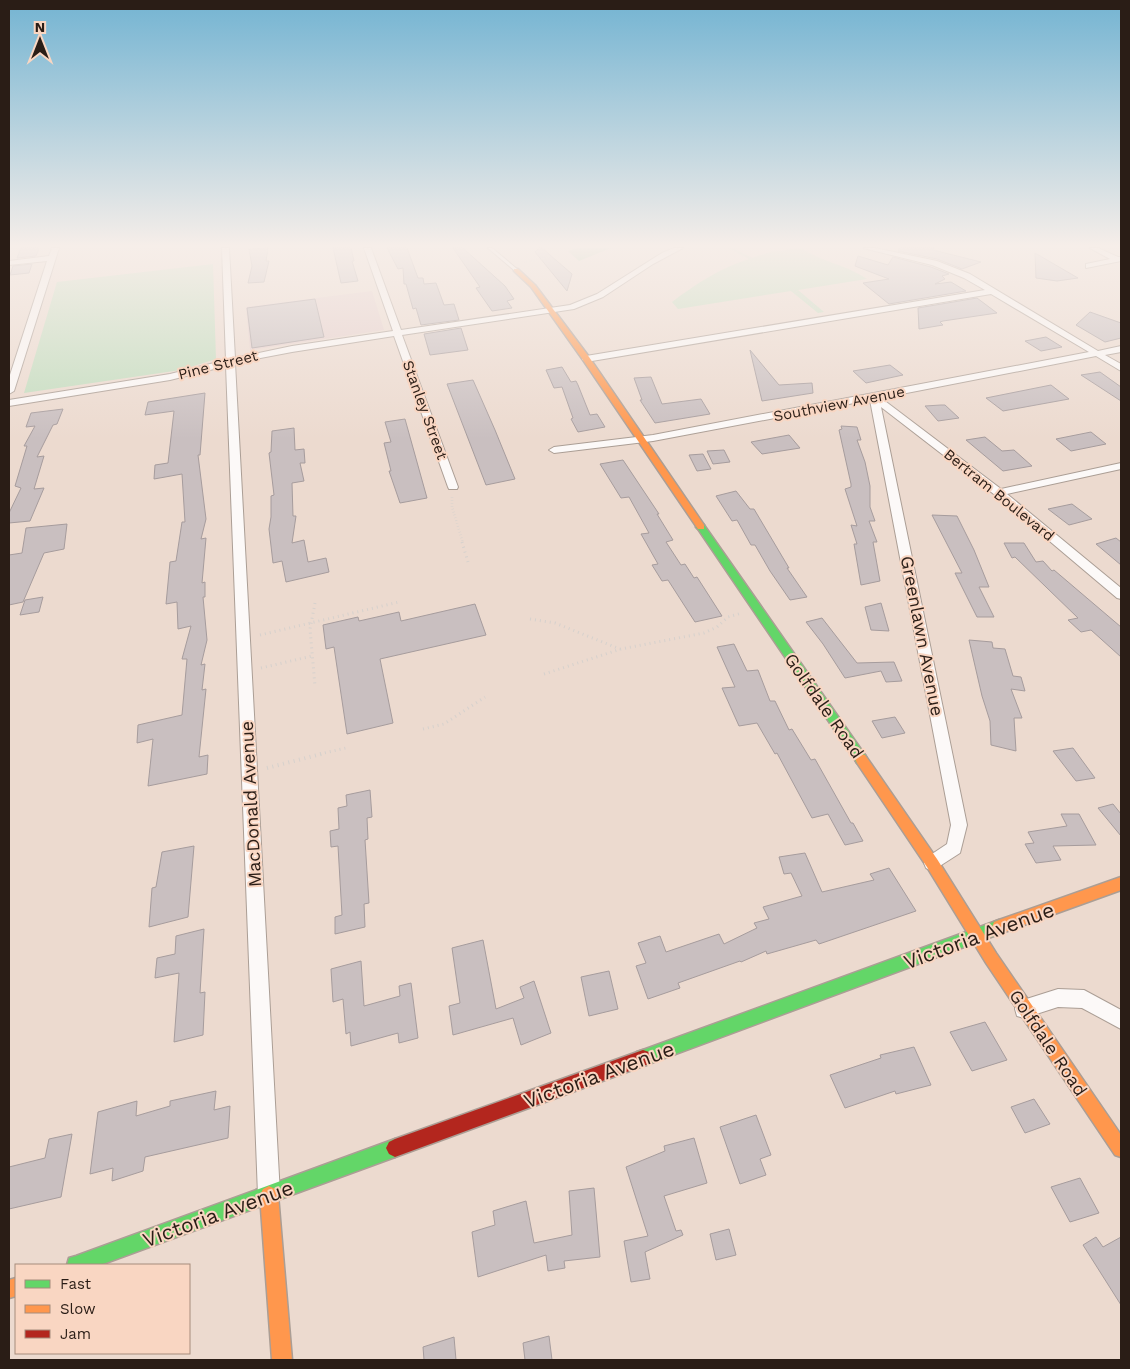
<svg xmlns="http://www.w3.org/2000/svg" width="1130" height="1369" font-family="'Work Sans',sans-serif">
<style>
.industrial{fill:#e6cfcc}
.green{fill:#c3ddbf}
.forest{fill:#a4cea7}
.building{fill:#c9bfc0;stroke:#a69c9d}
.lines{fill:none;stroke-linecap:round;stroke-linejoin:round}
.lane-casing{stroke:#ab9e95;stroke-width:2}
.street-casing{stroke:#ab9e95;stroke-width:2}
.fast-casing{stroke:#ab9e95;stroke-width:3}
.slow-casing{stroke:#ab9e95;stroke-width:3}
.jam-casing{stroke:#ab9e95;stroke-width:3}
.path-far3{stroke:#d6d1cd;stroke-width:2;stroke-dasharray:0.5 2;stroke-linecap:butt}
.path-far2{stroke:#d6d1cd;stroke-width:2.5;stroke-dasharray:0.5 2.5;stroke-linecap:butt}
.path-far1{stroke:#d6d1cd;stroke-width:3;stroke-dasharray:1 4;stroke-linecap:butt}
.path{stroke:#d6d1cd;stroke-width:4;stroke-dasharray:1 4.5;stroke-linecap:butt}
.lane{fill:#fcf9f8;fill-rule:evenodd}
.street{fill:#fcf9f8;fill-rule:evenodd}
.fast{fill:#63d668;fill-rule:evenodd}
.slow{fill:#ff974d;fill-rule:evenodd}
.jam{fill:#b3261e;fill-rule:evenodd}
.labels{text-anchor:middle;stroke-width:4;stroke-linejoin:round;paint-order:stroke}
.far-street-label{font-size:15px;fill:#2a1d16;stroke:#f9d6c2}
.street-label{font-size:18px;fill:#2a1d16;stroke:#f9d6c2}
.near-street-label{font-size:21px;fill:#2a1d16;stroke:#f9d6c2}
</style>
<rect width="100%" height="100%" fill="#ecdacf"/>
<path class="industrial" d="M372 291 384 330 250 350 246 307Z"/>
<path class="green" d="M729 248H733L752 258 770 252 801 248C822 262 847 265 867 279L798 290 824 312 818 313 791 291 678 309 672 302C696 284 720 268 749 259Z
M213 264 216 359 181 370 24 393 57 282Z"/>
<path class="forest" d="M577 248H611L579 261 568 251Z"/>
<path class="building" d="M21 248H39L36 256 17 258Z
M268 248 266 261H269L264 282 248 283 252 266 249 249Z
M333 248H351L354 261H352L358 281 341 283Z
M387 248H407L418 278H423L424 284 436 283 444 305 454 304 459 320 421 325 416 308 413 309 406 284H404L403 268 398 269Z
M453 248H463L505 286 514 299 507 301 512 308 492 311 476 288 480 287Z
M539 248H542L572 274 567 291 535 252Z
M900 248H934L933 250 981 262 962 269 937 259 898 251Z
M1035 253 1078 278 1057 281 1036 278Z
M858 256 888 265 893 257 931 267 949 274 942 276 945 279 935 284 951 282 966 291 889 304 863 283 889 279 855 266Z
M32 264 29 273 10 275 13 266Z
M977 298 997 313 943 321 940 322 943 325 919 329 918 308Z
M315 299 324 337 252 348 247 308Z
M1090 312 1121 323V338L1105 342 1076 325Z
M461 328 468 350 430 355 424 334Z
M1046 337 1062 347 1041 351 1025 341Z
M750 350 779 385 812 383 813 393 762 401Z
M890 365 903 375 866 383 853 371Z
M562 367 571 382 576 381 578 385 590 415 597 414 605 427 578 432 571 419 573 418 562 387 554 388 546 370Z
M1100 372 1121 387V401L1081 375Z
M651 377 662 404 701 399 710 414 655 423 640 400H642L634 378Z
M473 380 495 430 515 479 486 485 447 384Z
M1051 385 1069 399 1003 411 986 398Z
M205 393 200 455H198L206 519 201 539 206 538 202 583 205 582V597H203L207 640 201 665 205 664 202 690 206 689 199 757 208 755 207 774 148 786 153 739 137 743 138 725 182 715 187 659H182L191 626 178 629 177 602 166 604 170 562 176 561 182 522H185L182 474 154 479 155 465 168 463 174 411 145 415 148 402Z
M941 405H945L959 418 938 421 925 406Z
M63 409 57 424 53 425 37 457 44 456 34 489 44 488 30 521 9 523V513L21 488 15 486 27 446H24L35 426 26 427 31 413Z
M405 419 427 498 400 503 389 471H391L384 443 391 442 385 422Z
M841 426 857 427 861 440H857L865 462 870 486V507L875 521H869L877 542H873L880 581 861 585 854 544H857L851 525 857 526 845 489 851 487V484L839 430 842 429Z
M294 428 295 450 304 449 305 463H300L304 481 292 483 293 516H296L292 543 304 540 308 562 326 558 329 572 286 582 282 561 273 563 269 529 271 517V496L274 495 269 453 271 452 272 431Z
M1091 432 1106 444 1071 451 1056 439Z
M789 435 800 448 762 454 751 442Z
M985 437 1002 451 1014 450 1032 466 1003 471 966 440Z
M724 450 730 462 713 464 707 451Z
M703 454 711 469 697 471 689 455Z
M623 460 659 514H657L673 540 666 542 681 565 685 564 694 578 697 577 722 616 695 622 668 580 662 581 652 565 658 564 641 534 649 533 629 497 621 498 600 464Z
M736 491 750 509H754L789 568H787L807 597 790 600 770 571 755 545H751L737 520 732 521 716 496Z
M1072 504 1092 519 1069 525 1048 509Z
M932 515 957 516 974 550 989 587H979L994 617H977L955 573H962Z
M67 524 64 549 44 553 23 602 9 605V555L22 553 26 528Z
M1116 538 1121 542V565L1096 544Z
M1004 543H1024L1036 562 1043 561 1052 571 1054 570 1121 627V657L1091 630 1081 632 1068 620 1078 618 1015 557 1012 558Z
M43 597 39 612 20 615 25 600Z
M881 603 889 631 871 630 865 607Z
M475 604 486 635 380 659 393 723 347 734 334 647 326 649 323 625 358 617 359 621 399 612 401 621Z
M822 618 857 663 894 662 902 681 886 682 881 671 845 678 823 644 806 622Z
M969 640 992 642 993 648 1005 649 1013 676 1021 677 1025 691 1011 689 1022 718H1014L1016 751 991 745 990 721 982 696Z
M734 644 747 671 758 670 770 701H775L789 730 792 729 811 760 815 759 851 823H853L863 841 845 845 828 814 812 818 777 753 775 754 757 723 739 726 722 688 735 687 717 647Z
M895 717 905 733 882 738 872 721Z
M1073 748 1095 778 1076 781 1053 751Z
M370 790 372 817 367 818 368 839 365 840 369 903 364 904 365 927 335 934V917L342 915 338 846 331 847 330 831 339 829 338 808 347 806 346 795Z
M1113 804 1121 814V836L1098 808Z
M1061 814H1079L1096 845 1053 846 1061 860 1036 863 1025 844 1034 843 1028 832 1067 826Z
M194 846 188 917 149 927 152 888 156 887 162 852Z
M805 853 822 892 874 880 870 874 889 868 916 911 819 944 816 940 767 954 766 951 741 962 740 961 678 983 680 988 648 999 636 966 646 963 638 943 660 936 666 952 719 934 724 944 757 928 754 923 769 919 763 907 802 896 791 873 784 874 779 857Z
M204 929 200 993 205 992 203 1035 174 1042 179 973 155 978 157 958 175 954 176 936Z
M483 940 496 1009 524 998 520 987 534 981 551 1033 521 1045 513 1018 453 1035 449 1006 460 1003 452 948Z
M361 961 364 1006 400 996 399 986 411 983 418 1038 399 1043 398 1033 351 1046 350 1032 346 1034 343 999 333 1002 331 969Z
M609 971 618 1009 589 1016 581 977Z
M985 1022 1007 1060 972 1071 950 1032Z
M914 1047 931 1085 896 1094 895 1091 845 1108 830 1075 881 1058 880 1055Z
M216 1091 214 1110 230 1106 228 1138 145 1157 143 1171 112 1181 113 1168 90 1174 98 1112 137 1101 136 1116 170 1106V1101Z
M1034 1099 1050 1124 1025 1133 1011 1107Z
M756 1115 771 1155 760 1159 766 1175 740 1184 720 1127Z
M72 1134 61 1197 9 1209V1167L45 1158 49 1139Z
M694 1138 707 1183 664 1196 676 1231 681 1230 683 1235 645 1252 650 1279 631 1282 624 1241 648 1236 626 1167 665 1151 664 1146Z
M1080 1178 1099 1213 1070 1222 1051 1187Z
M594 1188 600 1257 564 1261 565 1268 548 1271 546 1255 478 1277 472 1232 495 1225 493 1211 526 1201 534 1243 572 1235 569 1191Z
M729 1229 736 1255 716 1260 710 1234Z
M1096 1237 1103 1247 1121 1237V1305L1083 1245Z
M549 1336 552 1360H525L523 1343Z
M454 1337 456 1360H424L423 1347Z"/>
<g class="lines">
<defs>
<path id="lane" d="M488 248H492L517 269V271H515Z"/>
<path id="street" d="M52 248H59L14 391 9 394V378L47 261 9 265V261L49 256Z
M222 248H229L235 358 292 346 393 331 364 248H371L401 330 570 305 597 294 662 253 674 248H683L653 264 603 297 574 309 402 335 458 487 457 489H449L448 487 394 336 292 352 235 363 280 1195 277 1203 269 1206 261 1203 258 1195 226 366 170 380 9 406V400L170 374 226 360Z
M863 248H875L937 261 970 274 1098 351 1121 346V352L1105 355 1121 364V371L1096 356 881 398 1001 489 1121 463V469L1007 494 1121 588V599L1117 598 995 495 881 407 967 825 960 853 932 871 926 868 924 863 926 858 947 844 951 825 870 400 653 441 554 453 549 450 554 447 653 435 1089 352 991 294 586 362 582 359 586 356 985 290 964 278 932 265Z
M1090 248H1098L1118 257H1121V261L1086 268V264L1110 259Z
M1058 989 1084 990 1121 1010V1029L1082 1008 1058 1007 1024 1018 1017 1016 1015 1009 1017 1002Z"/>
<path id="fast" d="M701 524 704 525 865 755 867 759 865 763 861 764 857 763 698 529 696 527Z
M999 920 1004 922 1006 927 1004 932 999 934 643 1066 637 1064 635 1058 637 1052 643 1050Z
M395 1139 401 1142 404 1148 401 1154 395 1157 100 1265H67L69 1258 76 1256Z"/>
<path id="slow" d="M514 269H518L535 285 589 357 704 525V529H698L583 360 531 287 514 271Z
M861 754 865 755 937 859 996 953 1121 1135V1157L1115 1155 986 963 927 867 857 763 855 759 857 755Z
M1121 877V890L999 934 994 932 992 927 994 922 999 920Z
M269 1186 275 1189 278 1195 292 1360H272L260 1195 263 1189Z
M16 1278V1296L9 1298V1280Z"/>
<path id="jam" d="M643 1050 649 1052 651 1058 649 1064 643 1066 395 1157 389 1154 386 1148 389 1142 395 1139Z"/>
</defs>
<use href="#lane" class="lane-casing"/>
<use href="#street" class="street-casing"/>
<use href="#fast" class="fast-casing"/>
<use href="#slow" class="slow-casing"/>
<use href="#jam" class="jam-casing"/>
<path class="path-far3" d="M731 248 752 259
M524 262 549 257
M794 290 817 309"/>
<path class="path-far2" d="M452 497V507L463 543"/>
<path class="path-far1" d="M462 542 468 562
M315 603 310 629 315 686
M530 619 555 623 620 649
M260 635 399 602
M261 668 312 656
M544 674 621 649 704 633 717 627 728 617 742 613
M423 729 444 724 485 697
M320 754 346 748"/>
<path class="path" d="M267 768 325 753"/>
<use href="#lane" class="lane"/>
<use href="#street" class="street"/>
<use href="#fast" class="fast"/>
<use href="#slow" class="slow"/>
<use href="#jam" class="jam"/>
</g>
<linearGradient id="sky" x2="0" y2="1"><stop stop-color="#74b4d2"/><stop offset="0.56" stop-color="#f6eee9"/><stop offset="1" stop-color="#f6eee9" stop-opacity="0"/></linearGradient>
<rect width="1130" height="439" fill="url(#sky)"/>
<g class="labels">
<g class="far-street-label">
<text transform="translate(218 365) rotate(-14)" y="5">Pine Street</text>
<text transform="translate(839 404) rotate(-11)" y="5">Southview Avenue</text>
<text transform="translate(425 410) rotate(70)" y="5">Stanley Street</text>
<text transform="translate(999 495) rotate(39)" y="5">Bertram Boulevard</text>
</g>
<g class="street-label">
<text transform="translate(922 636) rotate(79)" y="6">Greenlawn Avenue</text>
<text transform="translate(824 706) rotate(55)" y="6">Golfdale Road</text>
<text transform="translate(251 804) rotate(-93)" y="6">MacDonald Avenue</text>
<text transform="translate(1048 1043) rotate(56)" y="6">Golfdale Road</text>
</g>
<g class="near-street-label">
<text transform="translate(979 936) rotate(-20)" y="7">Victoria Avenue</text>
<text transform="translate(599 1075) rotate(-20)" y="7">Victoria Avenue</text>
<text transform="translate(218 1214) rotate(-20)" y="7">Victoria Avenue</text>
</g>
</g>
<rect width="1130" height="1369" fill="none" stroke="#2a1d16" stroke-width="20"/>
<rect x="15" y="1264" width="175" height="90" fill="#f9d6c2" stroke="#a68c7d"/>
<rect x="25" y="1280" width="25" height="8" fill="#63d668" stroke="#a68c7d"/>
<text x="60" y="1289" font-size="15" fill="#2a1d16">Fast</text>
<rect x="25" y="1305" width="25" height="8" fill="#ff974d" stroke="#a68c7d"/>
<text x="60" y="1314" font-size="15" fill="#2a1d16">Slow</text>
<rect x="25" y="1330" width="25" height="8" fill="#b3261e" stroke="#a68c7d"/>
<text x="60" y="1339" font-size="15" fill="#2a1d16">Jam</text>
<g transform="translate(40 40)" stroke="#f9d6c2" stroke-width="4" paint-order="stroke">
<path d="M0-4L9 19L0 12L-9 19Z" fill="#2a1d16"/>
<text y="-8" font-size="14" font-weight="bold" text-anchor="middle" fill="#2a1d16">N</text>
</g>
</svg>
